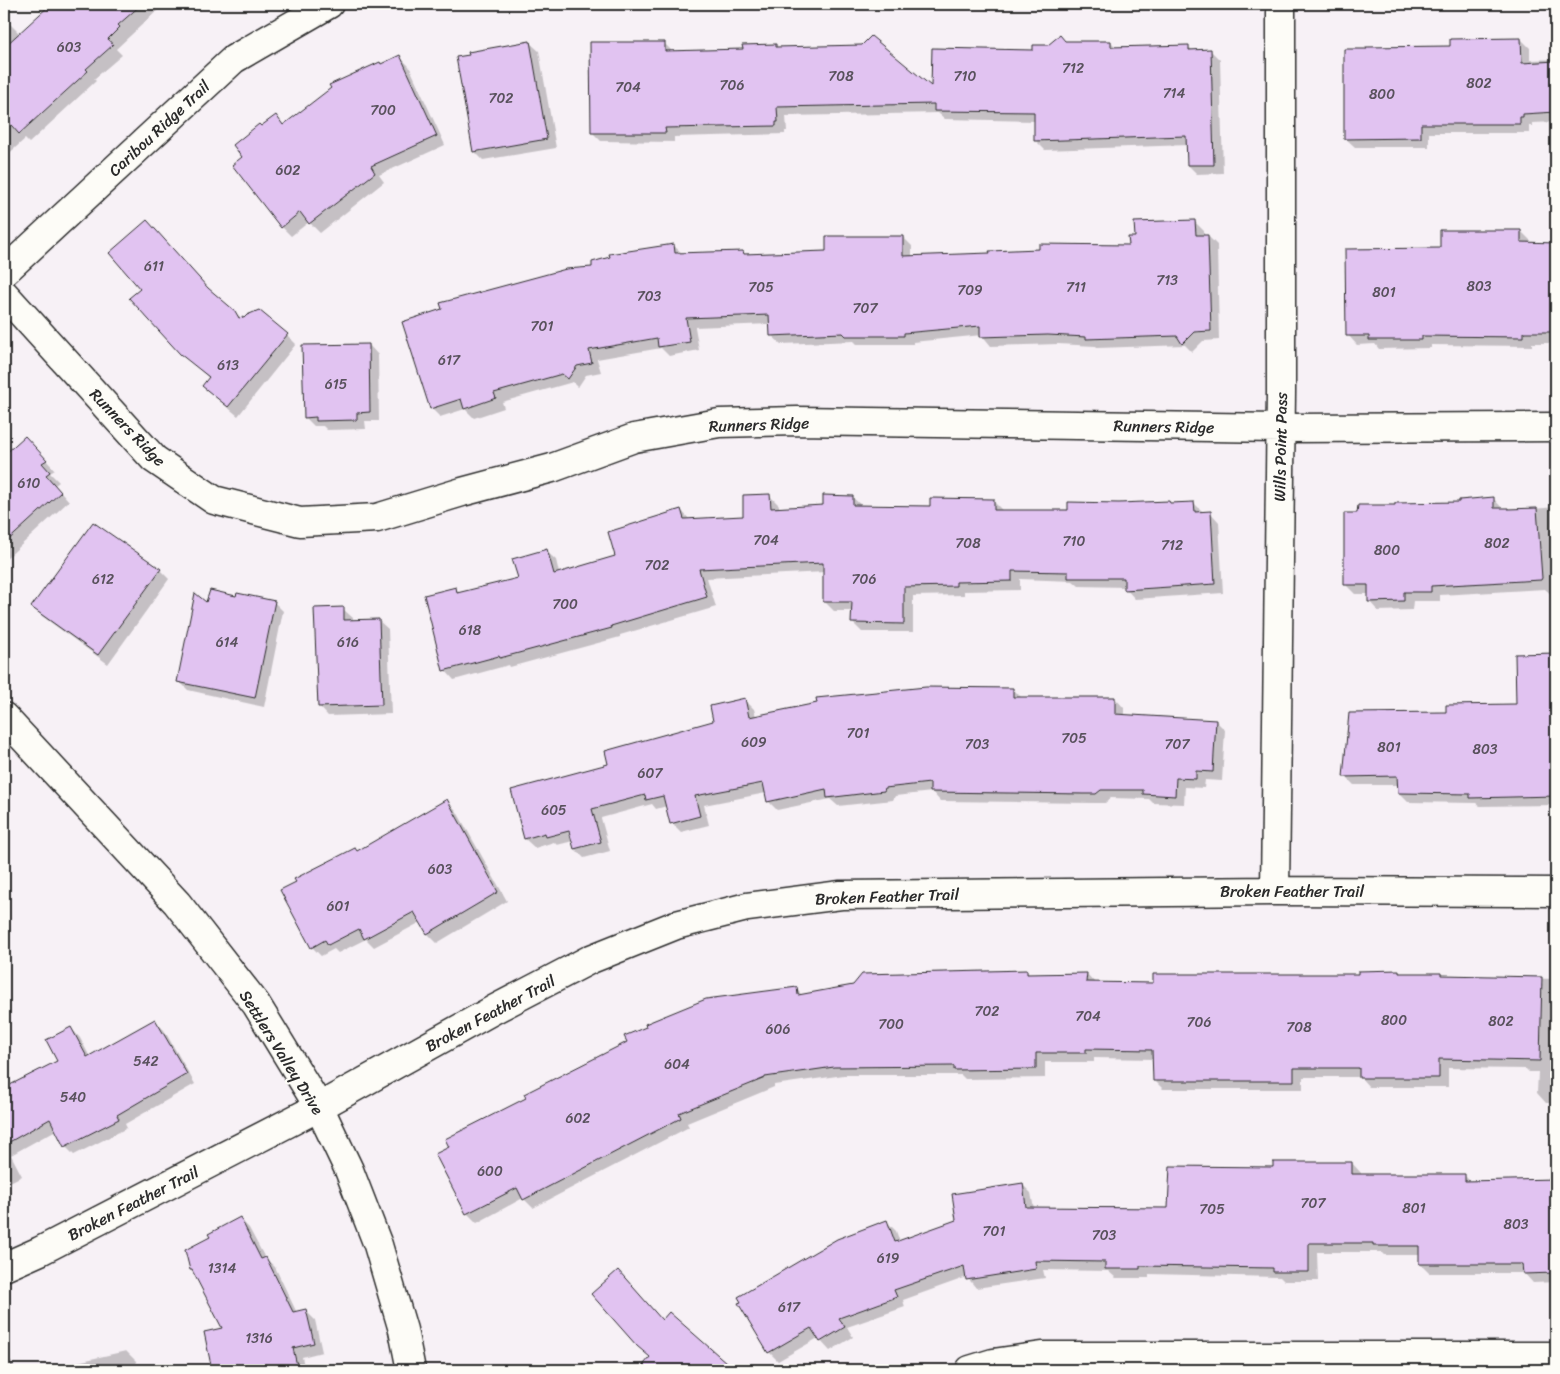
<svg xmlns="http://www.w3.org/2000/svg" width="1560" height="1374" font-family="Sriracha,sans-serif">
<style>
.shadow{fill:#0003}
.building{fill:#e1c3f1;stroke:#2b2b2b}
.lines{fill:none;stroke-linecap:round;stroke-linejoin:round}
.minor-casing{stroke:#2b2b2b;stroke-width:31}
.tertiary-casing{stroke:#2b2b2b;stroke-width:31}
.minor{stroke:#fdfcf7;stroke-width:28}
.tertiary{stroke:#fdfcf7;stroke-width:28}
.labels{text-anchor:middle;stroke-width:4.5;stroke-linejoin:round;paint-order:stroke}
.number-label{font-size:14px;fill:#58515c}
.street-label{font-size:16px;fill:#2b2b2b;stroke:#fdfcf7}
</style>
<rect width="100%" height="100%" fill="#f7f1f6"/>
<filter id="ink" filterUnits="userSpaceOnUse"><feTurbulence type="fractalNoise" baseFrequency=".02" numOctaves="2"/><feDisplacementMap in="SourceGraphic" scale="10" xChannelSelector="R" yChannelSelector="G"/><feConvolveMatrix kernelMatrix="1 2 1 2 8 2 1 2 1" color-interpolation-filters="sRGB"/></filter>
<g filter="url(#ink)">
<path class="shadow" d="M53 4H170L163 10 160 8 116 49 122 55 94 79 96 81 29 143 25 139 4 158V18L20 34Z
M1521 39 1530 48V60L1556 59V122L1532 123V126H1529V133H1429V147H1355L1345 138 1451 47Z
M529 42 539 51 556 148 483 160 474 151 470 56Z
M1066 42H1111L1117 48 1189 47 1193 51H1211L1220 60 1223 173 1197 174 1188 165V145L1045 150 1036 141V121L945 119 938 113 786 116 787 131H785V134L674 137V142L601 141 592 132 664 43 673 52 744 50 775 46 778 48 933 89 1048 46Z
M400 57 409 66 445 145 379 175 384 182 320 233 309 222 291 236 282 227 244 157 261 128 275 116 284 125 381 65Z
M1194 221 1204 231V236H1208L1217 245 1219 340 1203 341 1192 352 1185 345 1097 348 1095 346 1058 344 991 346 982 335 913 342V344H857L854 341 781 344 771 335V324L695 327 699 350 669 356 661 348 597 359 601 372 586 375 578 387 573 382 502 402 504 408 474 418 465 409 440 417 431 408 593 268 673 245 683 254 743 252 746 255 827 252 903 237 912 246V257L991 255 1130 246Z
M1521 231 1530 240V244H1556V343H1532V346L1431 345V348L1379 349 1375 344 1357 345 1348 335 1442 249Z
M212 293 241 318 287 335 296 344 238 416 213 395 209 378 181 353Z
M369 345 378 355 379 421H365L366 429 327 430 323 426H314L305 417Z
M25 437 55 470 50 473 59 482 55 485 69 501 5 560 4 558V456Z
M770 496 779 505V508L824 506 852 497 862 506 932 507 993 501 1003 511H1069L1194 503 1204 513 1210 512 1219 522 1223 593 1135 599 1126 589V587L1079 586 1073 581 1020 579V590L964 591V595L913 596V632H862L853 623V611H834L824 601 825 572 707 578 716 607 620 635V637L510 667 509 665 454 680 445 670 455 588 460 593 519 579 546 551 556 560 559 573 616 556 681 510 690 520 745 517Z
M1493 498 1503 509H1508L1510 511 1556 507V597H1554L1545 589 1440 595V601H1413L1412 610 1378 611 1369 601V594H1355L1346 585 1461 503Z
M160 570 169 579 108 664 42 616 33 607Z
M237 597 274 602 283 611 264 707 188 690 179 681 207 603Z
M343 609 353 618V621L378 620 388 629 391 714 328 716 319 706Z
M1516 655H1556V805L1480 806 1476 803 1408 802 1399 793V785H1354L1345 776 1448 713 1518 705Z
M1013 689 1022 698H1115L1124 708V716L1216 721 1225 730 1222 781 1205 780 1204 788 1185 787 1184 804 1153 803 1149 799 1111 798 1105 803H1094L940 801 932 792 895 796 893 800 838 806 830 799 777 810 768 801 766 793 704 805 709 825 681 832 672 823 667 806 656 809 652 804 601 818 610 851 584 858 575 849 573 841 557 845 554 842 535 848 525 839 513 791 610 765 715 722 745 700 754 709 756 717Z
M447 801 456 810 507 901 437 943 428 934 421 922 374 947 366 939 338 953 334 949 321 956 312 947 357 852Z
M1026 971 1030 975 1087 974 1096 984H1154L1360 975 1399 971 1402 974H1440L1442 976 1556 979V1103H1546L1537 1093 1538 1072H1529L1526 1069 1448 1068V1087H1369L1360 1077H1303V1089H1163L1154 1080V1059L1094 1058V1062H1045V1078L965 1079 961 1075H844L774 1085V1087L687 1123 689 1127 533 1208 523 1198 477 1223 467 1213 437 1155 796 989 803 996Z
M155 1021 164 1030 195 1084 125 1124 127 1128 74 1155 65 1146 56 1130 11 1155 22 1176 4 1185V1090L58 1062 71 1028 80 1038 90 1057Z
M1352 1163 1361 1173V1175H1464L1471 1182 1556 1181V1282L1533 1283 1524 1273H1429L1420 1264V1255H1384L1381 1252H1317L1318 1281H1284L1280 1277 1149 1274V1278H1116L1108 1271 1043 1270 1045 1278 976 1288 967 1277 903 1300 905 1307 847 1327 853 1337 830 1351 818 1338 778 1361 769 1352 887 1222 896 1231 900 1242 958 1220 1022 1184 1031 1193 1034 1209 1170 1210 1275 1169Z
M240 1219 249 1228 265 1258 275 1267 297 1313 306 1311 315 1320 322 1352 302 1357 305 1370H214L205 1333 224 1329 195 1274 191 1270 212 1237Z
M669 1314 733 1370H640L651 1358 663 1321Z
M126 1351 136 1361 138 1368 134 1370H42Z
M4 1353 12 1362 15 1370H4Z"/>
<path class="building" d="M51 4H142L118 25 120 27 108 39 113 45 86 69 88 71 19 134 4 117V47Z
M1060 35 1065 41H1111V47L1189 45V50L1211 49 1214 165H1187L1186 136 1034 141V112L934 111V104L777 107 778 122H776V126L665 128 666 133H591L590 42H665V51L743 49 742 45 776 44V47L862 45 871 36 931 86 932 48 1033 50V45H1048Z
M1521 38 1522 63 1556 61V112L1523 114V117H1520V124H1421V138L1344 139V49H1367L1366 47 1450 46V39Z
M530 41 547 139 473 152 456 57 469 55 468 52Z
M400 55 437 136 371 166 375 173 309 224 300 212 281 228 232 165 242 157 233 145 259 124 261 126 276 115 283 125 331 88 329 85 380 62 381 64Z
M147 220 208 288 235 311 239 318 242 317 244 318 247 315 259 310 288 334 228 407 202 386 209 377 180 354 129 298 140 289 109 253Z
M1195 220 1196 235H1208L1211 331 1194 332 1182 344 1177 336 1086 339V337L1048 335 980 337V326L904 333V336H846L843 333 770 336 769 315 686 318 690 342 658 347 657 338 589 350 592 363 577 366 568 379 562 374 494 393 496 398 464 409 461 399 430 409 402 322 442 309 440 303 566 269 592 267V262L610 257 609 254 674 244 675 253 743 251 744 254 826 251V236H903V256L990 253 989 251 1039 249V244L1129 245 1128 237H1135L1134 222Z
M1440 230H1521V242L1556 243V332H1524V337L1422 336V340H1369V336H1346L1345 249 1440 248Z
M369 344 370 412 357 413V420L316 421V417L304 418 302 345Z
M25 436 47 460 42 463 50 472 46 475 61 492 4 544V455Z
M770 494 771 508 823 505V495L853 496V505L930 506V498L994 499V510H1068V502L1119 503 1169 501 1170 503 1194 502 1195 512 1211 511 1215 584 1124 590V578H1068V572L1012 571V581L956 582V586L904 587V624L851 623 852 602H823V563L699 569 707 597 611 626 612 628 500 658 499 656 443 671 424 595 456 587 457 593 518 578 512 559 547 549 554 574 615 556 608 532 681 509 684 519 743 516V495Z
M1494 497V508H1508V509L1537 508 1542 578 1541 580 1431 586V592H1404V601L1368 602V585H1344V513H1357L1358 505H1395V503L1459 502V500Z
M93 522 161 569 98 655 31 607Z
M210 590 236 596 237 593 275 601 255 698 177 682 195 593 206 602Z
M344 607V620L379 619 382 705 318 707 314 608Z
M1556 653V796L1470 798V794L1398 793 1397 776 1343 777 1349 713 1446 712V705L1516 704 1515 654Z
M926 687 1013 688V697H1115V714L1216 720 1213 772 1196 771V779L1176 778 1175 796 1143 794V790H1101L1096 794H1084L930 792V783L885 788 884 791 827 798 826 789 767 802 763 783 695 796 700 816 670 824 663 796 646 800 645 795 592 809 601 842 574 849 569 831 546 837 545 833 524 839 511 790 608 764 605 751 713 721 710 706 745 698 749 717 817 703 816 698Z
M447 799 498 892 427 934 414 912 364 939 359 929 328 945 325 940 311 948 280 890 296 882 294 879 355 848 357 851Z
M1027 970V974L1087 973 1086 982 1153 983V974H1358V971L1399 970V973H1441V975L1542 977 1540 1061 1439 1059V1078H1359V1068H1294V1081H1153L1152 1050 1086 1049V1053H1036V1069L954 1070V1066L834 1067 765 1077V1078L679 1113 681 1118 523 1200 517 1188 466 1214 435 1154 449 1147 445 1139 526 1098 524 1094 627 1042 624 1036 646 1027 645 1024 706 999 797 987 798 995 853 985 862 974Z
M155 1019 187 1074 117 1115 119 1119 64 1147 50 1119 4 1145V1088L57 1061 46 1040 71 1027 87 1057Z
M1273 1162H1352V1174H1465V1181L1556 1179V1273L1523 1274 1522 1264H1419V1246H1373V1243H1309V1272H1273V1268L1140 1266V1269H1105V1262L1035 1261 1036 1269 966 1280 964 1266 894 1290 897 1297 839 1318 845 1327 820 1342 811 1328 768 1353 738 1303 741 1302 738 1297 837 1239 887 1220 895 1242 956 1220 952 1194 1023 1183 1026 1207 1168 1208 1170 1166 1273 1167Z
M240 1217 261 1259 266 1257 293 1312 306 1309 314 1343 293 1348 298 1370H212L204 1332 222 1328 192 1270H190L185 1250 210 1237 208 1234Z
M618 1270 662 1320 669 1312 735 1370H639L650 1357 637 1346 591 1294Z"/>
<g class="lines">
<defs>
<path id="minor" d="M4 272 234 59 329 4
M4 294 154 459 214 500 300 522 377 518 462 492 552 468 634 438 719 423 797 421 1281 428 1556 427
M1275 891 1281 392V4
M4 1267 40 1251 319 1107 495 1009 591 959 676 925 747 907 841 895 1275 891 1556 892
M970 1370 993 1363 1042 1356H1556"/>
<path id="tertiary" d="M4 717 177 903 256 1004 319 1107 349 1170 378 1245 403 1330 411 1370"/>
</defs>
<use href="#minor" class="minor-casing"/>
<use href="#tertiary" class="tertiary-casing"/>
<use href="#minor" class="minor"/>
<use href="#tertiary" class="tertiary"/>
</g>
</g>
<g class="labels">
<g class="number-label">
<text x="69" y="52">603</text>
<text x="1073" y="73">712</text>
<text x="841" y="81">708</text>
<text x="965" y="81">710</text>
<text x="1479" y="88">802</text>
<text x="732" y="90">706</text>
<text x="628" y="92">704</text>
<text x="1174" y="98">714</text>
<text x="1382" y="99">800</text>
<text x="501" y="103">702</text>
<text x="383" y="115">700</text>
<text x="288" y="175">602</text>
<text x="154" y="271">611</text>
<text x="1167" y="285">713</text>
<text x="1479" y="291">803</text>
<text x="761" y="292">705</text>
<text x="1076" y="292">711</text>
<text x="970" y="295">709</text>
<text x="1384" y="297">801</text>
<text x="649" y="301">703</text>
<text x="865" y="313">707</text>
<text x="542" y="331">701</text>
<text x="449" y="365">617</text>
<text x="228" y="370">613</text>
<text x="336" y="389">615</text>
<text x="29" y="488">610</text>
<text x="766" y="545">704</text>
<text x="1074" y="546">710</text>
<text x="968" y="548">708</text>
<text x="1497" y="548">802</text>
<text x="1172" y="550">712</text>
<text x="1387" y="555">800</text>
<text x="657" y="570">702</text>
<text x="103" y="584">612</text>
<text x="864" y="584">706</text>
<text x="565" y="609">700</text>
<text x="470" y="635">618</text>
<text x="227" y="647">614</text>
<text x="348" y="647">616</text>
<text x="858" y="738">701</text>
<text x="1074" y="743">705</text>
<text x="754" y="747">609</text>
<text x="977" y="749">703</text>
<text x="1177" y="749">707</text>
<text x="1389" y="752">801</text>
<text x="1485" y="754">803</text>
<text x="650" y="778">607</text>
<text x="554" y="815">605</text>
<text x="440" y="874">603</text>
<text x="338" y="911">601</text>
<text x="987" y="1016">702</text>
<text x="1088" y="1021">704</text>
<text x="1394" y="1025">800</text>
<text x="1501" y="1026">802</text>
<text x="1199" y="1027">706</text>
<text x="891" y="1029">700</text>
<text x="1299" y="1032">708</text>
<text x="778" y="1034">606</text>
<text x="146" y="1066">542</text>
<text x="677" y="1069">604</text>
<text x="73" y="1102">540</text>
<text x="578" y="1123">602</text>
<text x="490" y="1176">600</text>
<text x="1313" y="1208">707</text>
<text x="1414" y="1213">801</text>
<text x="1212" y="1214">705</text>
<text x="1516" y="1229">803</text>
<text x="994" y="1236">701</text>
<text x="1104" y="1240">703</text>
<text x="888" y="1263">619</text>
<text x="222" y="1273">1314</text>
<text x="789" y="1312">617</text>
<text x="259" y="1343">1316</text>
</g>
<g class="street-label">
<text transform="translate(159 128) rotate(-43)" y="6">Caribou Ridge Trail</text>
<text transform="translate(759 424) rotate(-2)" y="6">Runners Ridge</text>
<text transform="translate(1164 426) rotate(1)" y="6">Runners Ridge</text>
<text transform="translate(128 427) rotate(46)" y="6">Runners Ridge</text>
<text transform="translate(1280 447) rotate(-89)" y="6">Wills Point Pass</text>
<text x="1292" y="897">Broken Feather Trail</text>
<text transform="translate(887 896) rotate(-2)" y="6">Broken Feather Trail</text>
<text transform="translate(490 1013) rotate(-28)" y="6">Broken Feather Trail</text>
<text transform="translate(282 1052) rotate(58)" y="6">Settlers Valley Drive</text>
<text transform="translate(133 1203) rotate(-27)" y="6">Broken Feather Trail</text>
</g>
</g>
<rect width="1560" height="1374" fill="none" stroke="#fdfcf7" stroke-width="20"/>
<rect x="10" y="10" width="1540" height="1354" fill="none" stroke="#2b2b2b" stroke-width="2" filter="url(#ink)"/>
</svg>
